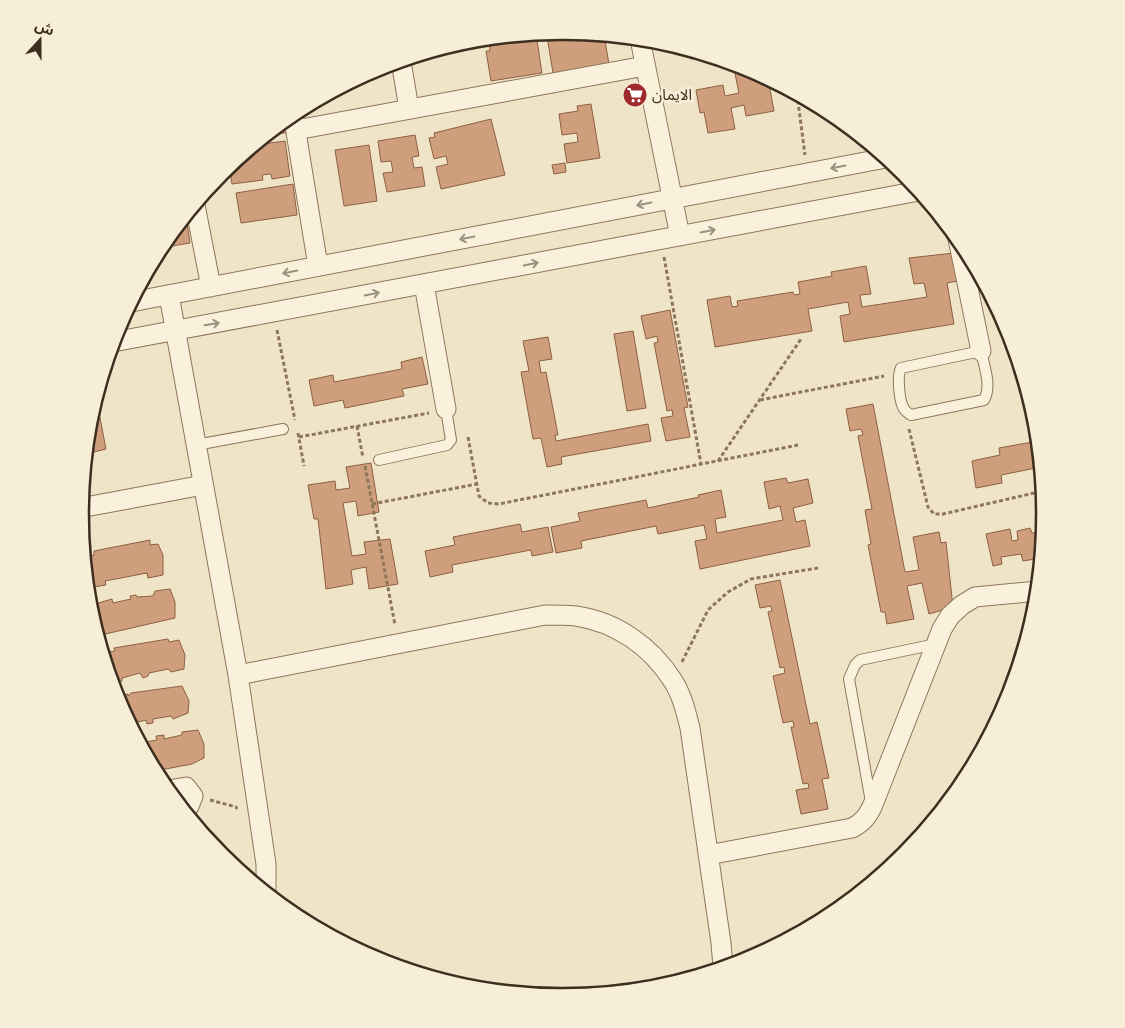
<svg xmlns="http://www.w3.org/2000/svg" width="1125" height="1028" font-family="'Roboto Serif','Noto Sans Arabic',serif">
<style>
.building{fill:#cf9f7d;stroke:#8d5f41}
.lines{fill:none;stroke-linecap:round;stroke-linejoin:round}
.service-casing{stroke:#8d765c;stroke-width:12}
.minor-casing{stroke:#8d765c;stroke-width:21}
.path{stroke:#8d765c;stroke-width:3;stroke-dasharray:4 2.5;stroke-linecap:butt}
.service{stroke:#faf1dc;stroke-width:10}
.minor{stroke:#faf1dc;stroke-width:19}
.oneway{stroke:#9c907e}
.labels{text-anchor:middle;stroke-width:5;stroke-linejoin:round;paint-order:stroke}
.poi-label{font-size:15px;fill:#3d2e20;stroke:#f7eed8;text-anchor:start}
.rim{fill:none;stroke:#3d2e20;stroke-width:2.5}
</style>
<rect width="100%" height="100%" fill="#f0e4c8"/>
<path class="building" d="M572 32 604 35 609 64 553 73 547 36Z
M536 34 542 73 491 81 486 51H490L489 41Z
M689 50 708 56 691 59Z
M733 64 748 68 761 75V78L768 79 774 111 746 116 744 105 731 108 735 129 708 133 704 112 700 113 696 90 723 85 725 96 739 93Z
M591 104 600 158 567 163 564 144 578 142 577 133 562 135 559 114 578 111 577 106Z
M287 118 290 132 266 136Z
M491 119 505 175 441 189 436 167 448 164 446 156 434 159 429 138 435 137 434 133Z
M415 135 419 156 412 157 414 168 422 167 425 186 387 192 383 173 393 172 391 161 381 162 378 141Z
M285 141 290 176 272 179 271 174 262 175 263 180 232 184 229 166 255 145Z
M369 145 377 201 344 206 335 150Z
M565 163 566 172 554 174 552 165Z
M293 184 297 215 241 223 236 193Z
M186 216 190 243 160 248 161 246Z
M954 253 958 281 947 283 954 324 844 342 840 316 850 314 848 302 808 309 812 331 715 347 707 300 730 296 732 307 738 306 737 301 793 292 794 295 800 294 798 282 832 276 831 272 866 266 871 294 860 295 862 307 927 297 924 283 914 284 909 258Z
M670 310 688 407 684 408 690 437 666 441 661 418 673 416 672 410 667 411 654 343 658 342 657 336 646 339 641 316Z
M633 331 646 408 627 411 614 334Z
M548 337 552 359 539 361 541 373 546 372 558 435H555L556 441 648 424 651 441 561 457 562 464 547 467 541 438 533 439 521 372 529 371 523 341Z
M422 357 428 384 402 389 404 396 345 408 343 400 314 406 309 380 333 375 334 382 402 369 401 362Z
M96 397 106 449 86 454 89 420Z
M873 404 905 572 919 570 913 537 939 532 941 543 946 542 953 607 929 614 922 583 907 586 914 619 887 624 885 612H881L868 545 871 544 865 510 872 509 858 436 863 435 861 429 850 431 846 409Z
M1038 441 1041 467 1001 475 1002 483 976 488 972 461 1000 455 999 448Z
M371 463 379 512 358 516 356 501 343 503 352 556 366 554 364 542 390 539 398 584 369 589 366 567 351 570 353 584 326 589 318 519H314L308 485 335 481 336 490 350 488 346 467Z
M786 478 788 483 808 479 813 503 793 508 796 522 805 520 810 546 700 569 695 541 707 539 704 525 658 534 656 526 581 541 582 548 556 553 551 527 580 521 578 513 646 500 648 508 699 497 698 495 721 490 726 517 715 519 717 533 783 520 780 506 769 509 764 482Z
M520 524 522 532 548 527 553 552 532 556 531 550 452 565 453 572 430 577 425 551 455 545 453 537Z
M1030 528 1032 533 1044 531 1041 558 1023 561 1021 554 1001 557 1002 564 993 566 986 534 1010 529 1012 541 1018 540 1017 531Z
M150 540V545L158 544 163 555V575L148 578 147 573 105 581 106 585 87 588 84 558 94 555V551Z
M780 580 810 724 817 722 829 778 822 779 828 809 801 814 796 790 809 788 808 783 803 784 791 727H794L793 721 783 723 773 676 785 673 784 667 780 668 768 612 772 611 771 606 760 608 755 585Z
M170 589 175 602V618L101 635 95 621V604L112 599 113 603 131 599 130 596 136 595 137 597 153 596 155 591Z
M168 639 169 642 179 640 185 655 184 669 171 672 168 669 149 673 148 676 143 678 140 673 122 678V681L112 683 104 653 115 651 114 648Z
M182 686 189 701 188 713 173 719 171 716 153 719V723L147 724 146 720 130 724 117 699V696L128 694V696L131 693Z
M198 730 204 744V758L192 764 155 771 140 743 157 740 156 736 164 735V739L182 735V732Z"/>
<g class="lines">
<defs>
<path id="service" d="M981 351C984 366 992 386 984 400L911 415C908 413 906 412 904 409 899 401 897 375 901 368Z
M196 445 283 429
M379 460 447 445 451 440 446 409
M871 802 849 679 855 665 860 660 936 644"/>
<path id="minor" d="M640 39 680 236
M401 61 409 109
M293 114 318 266
M296 130 645 66
M195 205 211 287
M958 239 981 351
M424 284 446 409
M169 295 238 675 266 864V893
M131 302 886 158
M113 342 919 191
M80 508 203 485
M238 675 545 615C555 615 566 615 576 616 616 622 651 646 673 681 682 695 686 712 690 728L721 943 723 967
M168 790 186 787 193 796 189 806 181 807
M708 855 852 828C862 823 867 817 872 807L942 629 950 616 962 605 975 597 1038 591"/>
</defs>
<use href="#service" class="service-casing"/>
<use href="#minor" class="minor-casing"/>
<path class="path" d="M797 94 805 155
M664 257 701 464
M277 330 295 420
M760 400 884 376
M357 426 363 458
M909 429 928 507 934 514H943L1043 491
M298 433 304 466
M299 437 429 413
M468 437 479 496 488 503 499 504 798 445
M718 461 801 339
M365 466 395 625
M372 504 477 484
M682 662 708 610 728 592 751 579 818 568
M210 800 236 807 237 809"/>
<use href="#service" class="service"/>
<use href="#minor" class="minor"/>
</g>
<defs><path id="oneway-shaft" d="M-6 0H5M1.5-3L5.5 0L1.5 3" fill="none" stroke-width="1.6" stroke-linecap="round" stroke-linejoin="round" transform="scale(1.25)"/></defs>
<g class="oneway">
<use href="#oneway-shaft" transform="translate(838 167) rotate(169)"/>
<use href="#oneway-shaft" transform="translate(644 204) rotate(169)"/>
<use href="#oneway-shaft" transform="translate(708 231) rotate(-11)"/>
<use href="#oneway-shaft" transform="translate(467 238) rotate(169)"/>
<use href="#oneway-shaft" transform="translate(531 264) rotate(-11)"/>
<use href="#oneway-shaft" transform="translate(290 272) rotate(169)"/>
<use href="#oneway-shaft" transform="translate(372 294) rotate(-11)"/>
<use href="#oneway-shaft" transform="translate(212 324) rotate(-10)"/>
</g>
<defs>
<symbol id="supermarket-disc" viewBox="-11 -11 22 22"><circle r="9.5" fill="#9e2a2b" stroke="#f7eed8"/><path d="M-6-5.5h2.5l.6 2H6L4.5 2H-2.5L-4.4-4H-6ZM-1.5 3.2a1.3 1.3 0 1 0 .1 0ZM3 3.2a1.3 1.3 0 1 0 .1 0Z" fill="#fff"/></symbol>
</defs>
<g fill-rule="evenodd">
<use href="#supermarket-disc" x="621" y="81" width="28" height="28"/>
</g>
<g class="labels">
<g class="poi-label">
<text x="652" y="100">الايمان</text>
</g>
</g>
<path d="M0 0H1125V1028H0ZM562 40H563A473 473 0 0 1 1036 513V515A473 473 0 0 1 563 988H562A473 473 0 0 1 89 515V513A473 473 0 0 1 562 40Z" fill="#f7eed8" fill-rule="evenodd"/>
<path class="rim" d="M562 40H563A473 473 0 0 1 1036 513V515A473 473 0 0 1 563 988H562A473 473 0 0 1 89 515V513A473 473 0 0 1 562 40Z"/>
<g transform="translate(40 40) rotate(21)" stroke="#f7eed8" stroke-width="4" paint-order="stroke">
<path d="M0-4L9 19L0 12L-9 19Z" fill="#3d2e20"/>
<text y="-8" font-size="14" font-weight="bold" text-anchor="middle" fill="#3d2e20">ش</text>
</g>
</svg>
